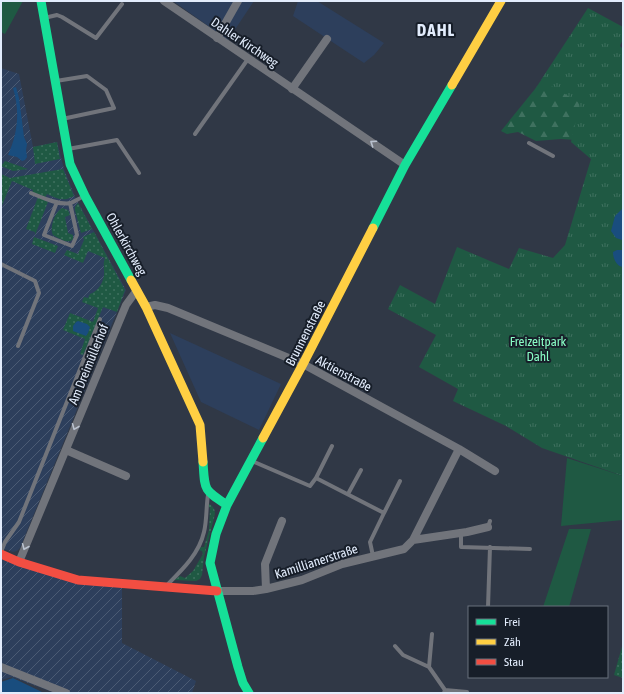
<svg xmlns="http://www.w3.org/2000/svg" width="624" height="694" font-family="'Asap Condensed',sans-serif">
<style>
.built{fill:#2d3f5c}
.industrial{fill:url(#industrial-furrows)}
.grass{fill:url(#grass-dots)}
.forest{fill:url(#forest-firs)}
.park{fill:url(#park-tufts)}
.garden{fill:#1f5943}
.water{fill:#194d7e}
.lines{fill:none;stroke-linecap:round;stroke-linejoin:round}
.lane{stroke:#71747b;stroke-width:4}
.street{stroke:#71747b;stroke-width:8}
.fast{stroke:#16e098;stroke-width:9}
.slow{stroke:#ffcf43;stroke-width:9}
.jam{stroke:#f24e42;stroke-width:9}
.oneway{stroke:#bac2cf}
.labels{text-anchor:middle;stroke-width:4;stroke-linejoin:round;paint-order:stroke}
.street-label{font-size:13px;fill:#e2ecfc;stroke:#171e29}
.park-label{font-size:13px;fill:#88fdc5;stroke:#171e29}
.district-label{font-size:17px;font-weight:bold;letter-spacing:1px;fill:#e2ecfc;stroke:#171e29}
</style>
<defs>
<pattern id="industrial-furrows" width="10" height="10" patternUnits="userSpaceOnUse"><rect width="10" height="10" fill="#2d3f5c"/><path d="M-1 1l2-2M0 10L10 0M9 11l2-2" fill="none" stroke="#4b5b74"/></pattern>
<pattern id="grass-dots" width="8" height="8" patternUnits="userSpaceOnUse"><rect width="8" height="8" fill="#1f5943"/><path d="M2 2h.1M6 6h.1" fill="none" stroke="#3f715f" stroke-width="1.8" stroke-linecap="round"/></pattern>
<pattern id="forest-firs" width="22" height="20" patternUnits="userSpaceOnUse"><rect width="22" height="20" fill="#1f5943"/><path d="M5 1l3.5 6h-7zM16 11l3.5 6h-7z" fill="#3f715f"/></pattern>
<pattern id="park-tufts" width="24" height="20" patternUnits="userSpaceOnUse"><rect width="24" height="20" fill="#1f5943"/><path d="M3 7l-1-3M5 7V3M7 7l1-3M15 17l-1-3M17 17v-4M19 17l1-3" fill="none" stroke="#3f715f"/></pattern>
</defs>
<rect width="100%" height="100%" fill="#303846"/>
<path class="built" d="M173 1H254L228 40Z
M298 1H317L384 43 374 55 364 63 293 16Z
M170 333 281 384 259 430 201 402Z"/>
<path class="industrial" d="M1 68 19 74 33 147 57 142 64 169 75 197 126 290 20 548 17 551 13 552 1 548Z
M1 556 122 587V643L196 681 192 693H55L12 677 1 680Z"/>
<path class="grass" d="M57 142 60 159 35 164 33 147Z
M5 161 28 169 13 171 1 166Z
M63 169 74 196C64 202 57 199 47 194L45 198 32 193 33 190 12 181 1 208V174L10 178Z
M38 197 48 202 35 235V232L26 229Z
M78 203 92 229 81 233 75 210V207Z
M62 208 68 210 70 215 65 217 68 233 73 235V239C68 245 59 238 53 235 49 228 55 212 62 208Z
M94 232 125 290 117 312 103 307 83 355 80 354 85 339 63 330 70 313 93 322 98 308 82 302 84 297 88 298 90 294C99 291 105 280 104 271 104 266 103 263 105 258L88 251 83 263 64 255 67 250 78 254 84 240 83 237Z
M34 237 58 246 55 253 32 244Z
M208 503C213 506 215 509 215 514L204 557 202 575 200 579 196 581 174 580 180 576 185 578 193 571 203 554 202 551 199 550 201 547H204L209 530 210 508 208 506Z
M623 643V678L614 675Z"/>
<path class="forest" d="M557 57 603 142 561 139 536 141 518 132 507 134 501 131 535 89Z"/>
<path class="park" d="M588 8 623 27V39L620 46 623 49V476L542 448 506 426 453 401 458 389 419 367 436 335 388 309 400 285 435 304 457 247 509 269 519 248 553 258 565 245 591 159 571 142 580 103 541 80Z"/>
<path class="garden" d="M1 1H23L5 34 1 32Z
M567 458 623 476V520L561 526Z
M569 529H591L569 607H543Z"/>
<path class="water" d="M16 87 19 98 24 137 27 144 26 150 27 157 25 160 22 161 17 157 8 155C18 133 20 111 13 88Z
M623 208V240H622L616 238 611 231 615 216Z
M617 250H623V267C616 266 613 258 613 252Z
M78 321 87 324 90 327 88 333 86 336 73 331V326L76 322Z
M13 678 44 693H1V682Z"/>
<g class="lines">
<path class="lane" d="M44 18 57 15 62 17 96 38 122 4
M56 81 87 76 106 90 114 108 62 119
M195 134 248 59
M529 143 553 156
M68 149 117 140 139 173
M31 193C41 197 60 206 71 203 75 201 80 198 85 196
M57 202 44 235 72 246 77 235 70 203
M1 264 35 281 39 293 18 346
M252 461 310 486 316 478 332 446
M316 478 384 513 370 542 373 556
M348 494 361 470
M384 513 400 481
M488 527 490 521
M461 533V547L530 549
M1 552 5 542 19 522 100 319
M167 585C182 570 199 554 204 532 207 520 206 507 208 495
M488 607 490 547
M432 634 429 667 445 690 444 693
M395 646 403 655 429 667
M445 690 467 692"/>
<path class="street" d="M164 1 405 165
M217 38 238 1
M292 89 327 39
M146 307 155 305 168 308 303 364 459 449 495 471
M66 450 126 476
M413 540 459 449
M19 562 126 305 137 290
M266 589 265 564 282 521
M217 591H253L266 589 302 580 342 564 404 549 413 540 467 532 488 527
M1 667 66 693"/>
<path class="fast" d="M41 1 70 164 85 196 131 280
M373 228 405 165 452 85
M203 462C205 491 203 489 227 505
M249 693 243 683 238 667 210 563 216 534 227 505 263 438"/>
<path class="slow" d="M452 85 501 1
M131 280 146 307 200 425 203 462
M263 438 303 364 373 228"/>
<path class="jam" d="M1 554 19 562 78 580 217 591"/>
</g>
<defs><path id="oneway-chevron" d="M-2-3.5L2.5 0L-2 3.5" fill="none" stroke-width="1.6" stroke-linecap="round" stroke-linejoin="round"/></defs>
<g class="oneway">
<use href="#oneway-chevron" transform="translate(373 143) rotate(-146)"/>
<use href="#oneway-chevron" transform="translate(75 427) rotate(112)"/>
<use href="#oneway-chevron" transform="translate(25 547) rotate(113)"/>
</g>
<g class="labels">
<g class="street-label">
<text transform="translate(245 42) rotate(34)" y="5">Dahler Kirchweg</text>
<text transform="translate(127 244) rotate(61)" y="5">Ohlerkirchweg</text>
<text transform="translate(305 333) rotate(-63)" y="5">Brunnenstraße</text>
<text transform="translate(88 364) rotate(-68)" y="5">Am Dreimüllerhof</text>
<text transform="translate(344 373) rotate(28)" y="5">Aktienstraße</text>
<text transform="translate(316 561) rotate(-18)" y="5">Kamillianerstraße</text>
</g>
<g class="park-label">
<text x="538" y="346">Freizeitpark<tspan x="538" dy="15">Dahl</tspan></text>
</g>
<g class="district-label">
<text x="436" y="36">DAHL</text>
</g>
</g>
<rect width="624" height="694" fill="none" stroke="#e2ecfc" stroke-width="4"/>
<rect x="468" y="606" width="140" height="72" fill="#171e29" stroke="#68707d"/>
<rect x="476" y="619" width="20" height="6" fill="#16e098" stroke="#68707d"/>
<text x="504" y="626" font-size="12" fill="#e2ecfc">Frei</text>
<rect x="476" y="639" width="20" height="6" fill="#ffcf43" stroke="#68707d"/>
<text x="504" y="646" font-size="12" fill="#e2ecfc">Zäh</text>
<rect x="476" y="659" width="20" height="6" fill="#f24e42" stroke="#68707d"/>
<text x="504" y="666" font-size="12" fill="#e2ecfc">Stau</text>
</svg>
